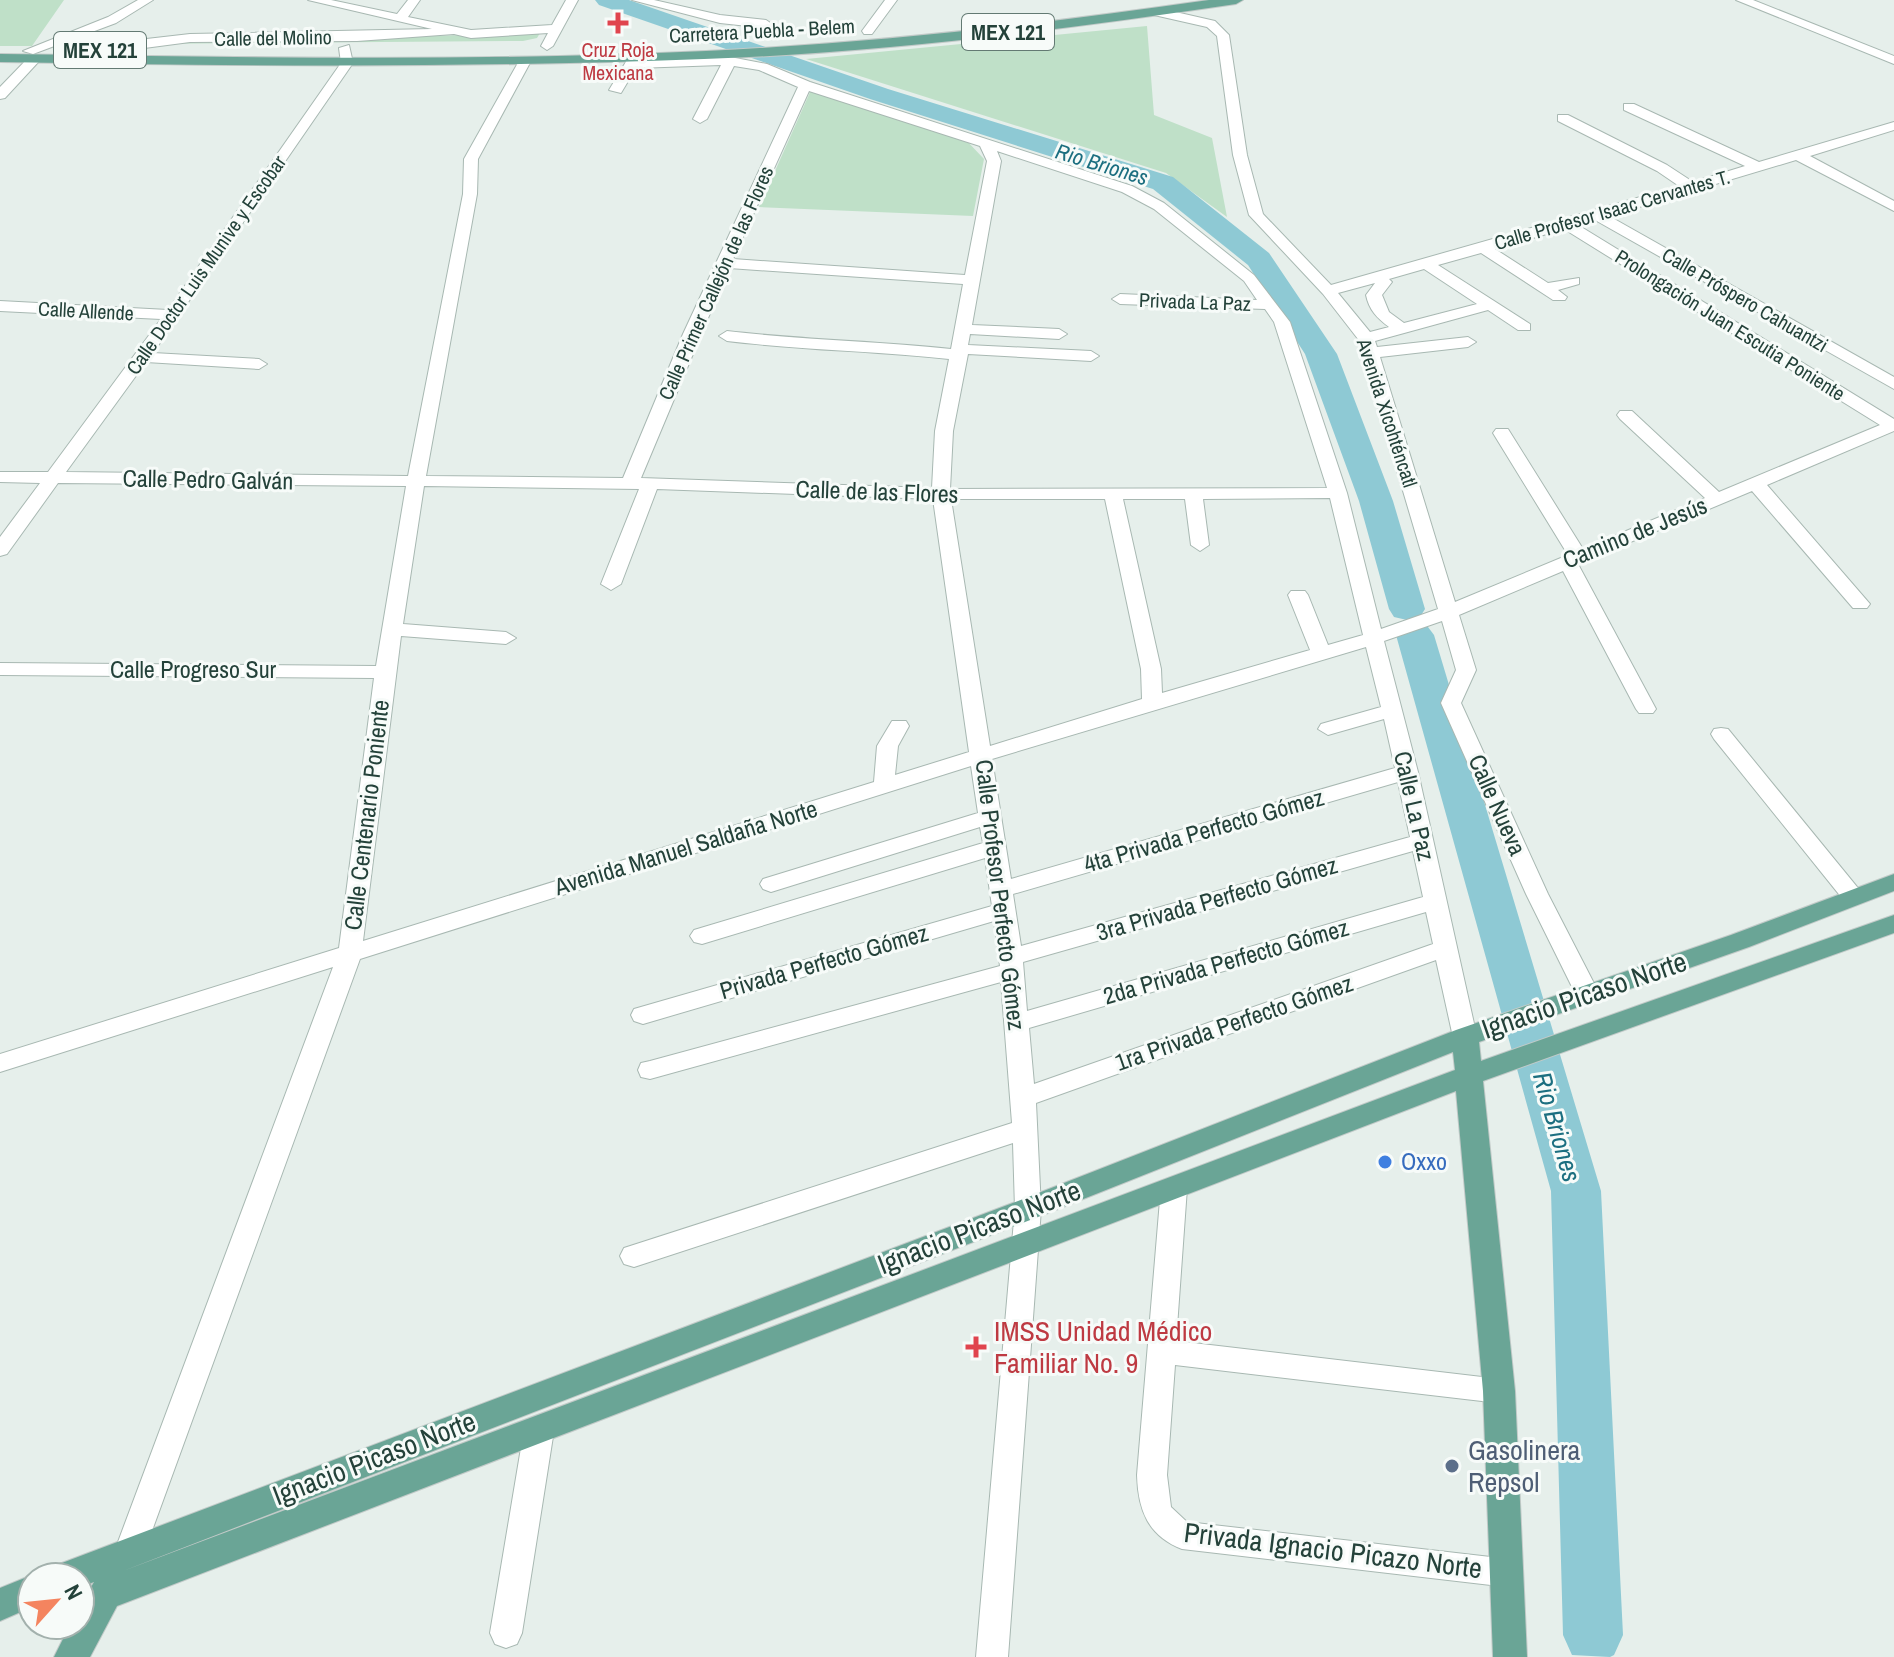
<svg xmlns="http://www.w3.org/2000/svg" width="1894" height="1657" font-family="'Archivo Narrow',sans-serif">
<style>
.green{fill:#bfe0c8}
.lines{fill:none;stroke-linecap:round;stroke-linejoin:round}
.river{fill:#8ec9d4;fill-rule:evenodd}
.minor-casing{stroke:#a8b8b2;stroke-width:2}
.major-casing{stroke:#c2cac8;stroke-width:2}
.minor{fill:#fff;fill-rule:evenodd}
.major{fill:#6aa596;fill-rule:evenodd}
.health-dot{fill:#e0444e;stroke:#f7fbf9;stroke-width:3}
.shop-dot{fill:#3f7fe0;stroke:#f7fbf9;stroke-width:3}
.service-dot{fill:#5c6f8a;stroke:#f7fbf9;stroke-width:3}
.labels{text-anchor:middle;stroke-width:6;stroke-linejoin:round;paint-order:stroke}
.far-street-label{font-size:20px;fill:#24423a;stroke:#f7fbf9}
.far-health-label{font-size:20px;fill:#be3a42;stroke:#f7fbf9}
.shield{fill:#f7fbf9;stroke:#637a73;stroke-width:2}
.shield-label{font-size:22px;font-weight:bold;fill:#24423a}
.far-water-label{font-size:22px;font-style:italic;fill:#1c6f80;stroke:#f7fbf9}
.street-label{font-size:24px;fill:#24423a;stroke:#f7fbf9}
.shop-label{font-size:24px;fill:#366cbe;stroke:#f7fbf9;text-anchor:start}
.water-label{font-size:26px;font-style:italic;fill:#1c6f80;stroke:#f7fbf9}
.near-street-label{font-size:28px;fill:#24423a;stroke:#f7fbf9}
.near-health-label{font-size:28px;fill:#be3a42;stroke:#f7fbf9;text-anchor:start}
.near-service-label{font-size:28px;fill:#4e5e75;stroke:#f7fbf9;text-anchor:start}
</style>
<rect width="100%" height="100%" fill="#e6efeb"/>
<path class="green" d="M0 0H64L32 46H0Z
M1147 26 1154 115 1212 138 1227 217 1166 173 806 59Z
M540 33 537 38 523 41 141 44Z
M811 90 966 140 984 159 973 216 759 207Z"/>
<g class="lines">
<path class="river" d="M595 0H629L888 89 1173 177 1269 253 1337 354 1393 501 1425 609 1420 617 1407 620 1394 617 1389 609 1359 501 1305 354 1248 265 1153 189 870 99 599 5Z
M1415 624 1428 627 1434 635 1601 1191 1623 1635 1614 1655 1610 1657 1572 1655 1563 1635 1551 1191 1396 635 1402 627Z"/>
<defs>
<path id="minor" d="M138 0H153L116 23 33 54 23 51 108 17Z
M308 0H331L397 14 408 0H420L408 17 471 30 552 25 566 0H578L553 46 547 50 541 46 548 33 471 38 454 34 357 41 190 42 99 54 93 50 129 41 190 34 432 29Z
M632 0H654L720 15 766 20 772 24 766 28 720 23Z
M885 0H897L872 34H864L862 31Z
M1736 0H1753L1894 56V64Z
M1158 8 1215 21 1229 35 1247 155 1263 214 1331 285 1679 186 1657 171 1558 121V115H1568L1667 165 1693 182 1745 166 1624 110V104H1634L1759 162 1894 122V130L1810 156 1894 201V211L1796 160 1609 216 1894 377V389L1595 220 1578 225 1894 419V431L1767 485 1870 604 1867 608H1853L1752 491 1578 564 1656 709 1653 713H1639L1636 709 1563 571 1459 615 1476 670 1461 703 1548 894 1599 993 1595 999 1587 1002 1579 999 1575 993 1526 894 1441 703 1456 670 1442 621 1384 641 1418 772 1477 1037 1474 1043 1465 1046 1456 1043 1453 1037 1436 960 1036 1103 1041 1209 1008 1657H976L1015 1209 1013 1143 634 1267 624 1264 620 1256 624 1248 1012 1123 1001 982 650 1079 641 1077 638 1070 641 1063 650 1061 1000 966 994 921 643 1024 634 1021 631 1015 634 1009 992 906 985 858 702 944 694 942 690 936 694 930 983 843 980 827 771 892 763 889 760 884 763 879 978 813 971 766 360 959 145 1550 141 1560 130 1564 119 1560 115 1550 333 967 0 1072V1054L339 948 374 678 0 675V663L376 666 406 486 58 483 7 554 0 556V537L40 483 0 482V472H48L161 319 0 311V301L168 310 341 63 339 48 349 45 353 63 153 353 259 359 267 364 259 369 146 362 66 472 408 476 463 194 464 159 519 61 530 58 531 61 478 159 477 194 426 476 623 478 683 334 798 87 759 70 734 66 707 119 700 123 693 119 721 65 636 68 621 93 609 90 630 55H640V60L730 57 767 64 810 82 1132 186 1164 203 1254 275 1290 322 1347 493 1381 629 1438 609 1358 339 1323 294 1249 215 1233 155 1217 36 1207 27 1154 15V9ZM809 91 980 146 987 161 965 275 733 259ZM997 151 1122 192 1154 209 1244 281 1257 300 1120 294 1112 299 1120 304 1265 309 1274 322 1327 488 950 489 953 431 968 354 1091 361 1099 356 1091 351 968 345 970 334 1059 339 1067 334 1059 329 972 325 1001 161ZM1564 229 1880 425 1719 492 1632 411H1620L1617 415 1620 419 1705 498 1583 549 1508 429H1496L1493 433 1568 555 1455 602 1380 357 1468 347 1476 342 1468 337 1377 347 1375 341 1488 310 1518 330H1530V324L1438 265 1481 253 1553 300H1565L1567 297 1558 290 1579 284V278L1548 283 1495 249ZM729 268 963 284 951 349C876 341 802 340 727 331L719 336 727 341C801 350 875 351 949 359L935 431 932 488 641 478ZM1424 269 1477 304 1404 323 1389 312 1382 295 1392 282 1389 279ZM1375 283 1366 295C1369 310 1377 318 1389 327L1370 332 1338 293ZM424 486 639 489 601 584 611 590 621 584 657 489 933 499 969 752 895 775 898 746 909 726 906 721H892L877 746 874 782 363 941 401 636 506 644 516 638 506 632 403 624ZM1330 498 1363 635 1328 645 1308 595 1305 591H1291L1288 595 1310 650 1162 693 1161 669 1123 499H1185L1191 545 1200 551 1209 545 1203 499ZM951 499H1105L1141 669 1142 699 990 746ZM1366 647 1381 707 1321 724 1318 729 1328 735 1384 719 1395 768 1011 879 992 759ZM1398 782 1410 837 1021 946 1013 894ZM1413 851 1423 897 1027 1011 1023 962ZM1426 912 1433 944 1034 1084 1029 1028Z
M31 55 42 58 5 98 0 99V87Z
M1721 728 1728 729 1862 893 1865 898 1862 903H1846L1714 739 1711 734 1714 729Z
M1174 1178 1183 1181 1187 1188 1176 1341 1499 1379 1509 1382 1513 1391 1509 1400 1499 1403 1175 1365 1167 1475 1171 1507 1187 1522 1508 1559 1519 1563 1523 1573 1519 1583 1508 1587 1182 1549C1148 1536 1138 1510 1137 1475L1161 1188 1165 1181Z
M539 1417 549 1421 554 1430 522 1633 517 1644 506 1648 495 1644 490 1633 524 1430 529 1421Z"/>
<path id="major" d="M1209 0H1243L1236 4C1059 30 882 53 704 59 469 68 235 66 0 62V54C235 57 471 62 706 51 875 43 1042 24 1209 0Z
M1894 874V891L1749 947 1479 1042 1481 1061 1894 915V933L1483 1081 1515 1391 1527 1657H1493L1483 1391 1456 1091 117 1606 90 1657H54L70 1625H80V1607L94 1582 80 1587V1577H49L54 1566 1018 1201 1456 1030 1731 935ZM1453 1052 1455 1070 123 1571 1038 1217Z
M32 1575 37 1577H32V1607L0 1621V1588Z"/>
</defs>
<use href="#minor" class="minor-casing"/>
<use href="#major" class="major-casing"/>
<use href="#minor" class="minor"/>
<use href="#major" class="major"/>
</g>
<g class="health-dot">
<path d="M614 11h8v8h8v8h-8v8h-8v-8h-8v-8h8z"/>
<path d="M972 1335h8v8h8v8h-8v8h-8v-8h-8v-8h8z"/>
</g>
<circle class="shop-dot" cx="1385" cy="1162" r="8"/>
<circle class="service-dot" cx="1452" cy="1466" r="8"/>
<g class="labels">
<g class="far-street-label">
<text transform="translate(762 31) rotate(-3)" y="7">Carretera Puebla - Belem</text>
<text transform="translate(273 38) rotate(-1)" y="7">Calle del Molino</text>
<text transform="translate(1612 210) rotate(-16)" y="7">Calle Profesor Isaac Cervantes T.</text>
<text transform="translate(206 265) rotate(-55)" y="7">Calle Doctor Luis Munive y Escobar</text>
<text transform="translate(716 283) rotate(-66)" y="7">Calle Primer Callejón de las Flores</text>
<text transform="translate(1745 300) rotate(30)" y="7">Calle Próspero Cahuantzi</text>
<text transform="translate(1195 302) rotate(2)" y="7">Privada La Paz</text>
<text transform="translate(86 311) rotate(3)" y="7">Calle Allende</text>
<text transform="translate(1730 325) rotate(32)" y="7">Prolongación Juan Escutia Poniente</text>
<text transform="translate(1387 413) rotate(72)" y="7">Avenida Xicohténcatl</text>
</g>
<g class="far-health-label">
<text x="618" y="57">Cruz Roja<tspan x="618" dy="23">Mexicana</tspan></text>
</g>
<g class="shield">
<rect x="962" y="14" width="92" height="36" rx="6"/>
<rect x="54" y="32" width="92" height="36" rx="6"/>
</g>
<g class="shield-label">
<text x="1008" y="40">MEX 121</text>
<text x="100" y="58">MEX 121</text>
</g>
<g class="far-water-label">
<text transform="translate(1102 164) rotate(17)" y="8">Rio Briones</text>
</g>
<g class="street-label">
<text transform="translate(208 480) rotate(1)" y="8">Calle Pedro Galván</text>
<text transform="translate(877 492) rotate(2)" y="8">Calle de las Flores</text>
<text transform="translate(1635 533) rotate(-22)" y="8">Camino de Jesús</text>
<text x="193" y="678">Calle Progreso Sur</text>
<text transform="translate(1497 805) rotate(66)" y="8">Calle Nueva</text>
<text transform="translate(1414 806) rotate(77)" y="8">Calle La Paz</text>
<text transform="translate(367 815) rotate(-83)" y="8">Calle Centenario Poniente</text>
<text transform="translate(1204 831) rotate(-16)" y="8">4ta Privada Perfecto Gómez</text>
<text transform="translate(686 848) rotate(-17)" y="8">Avenida Manuel Saldaña Norte</text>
<text transform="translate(1000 895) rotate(83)" y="8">Calle Profesor Perfecto Gómez</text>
<text transform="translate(1217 899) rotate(-16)" y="8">3ra Privada Perfecto Gómez</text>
<text transform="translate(824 962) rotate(-16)" y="8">Privada Perfecto Gómez</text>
<text transform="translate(1226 962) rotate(-16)" y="8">2da Privada Perfecto Gómez</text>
<text transform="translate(1234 1023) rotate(-19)" y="8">1ra Privada Perfecto Gómez</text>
</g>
<g class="shop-label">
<text x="1401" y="1170">Oxxo</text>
</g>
<g class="water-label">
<text transform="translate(1557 1127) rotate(74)" y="9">Rio Briones</text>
</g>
<g class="near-street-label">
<text transform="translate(1584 995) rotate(-19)" y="10">Ignacio Picaso Norte</text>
<text transform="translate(979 1227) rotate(-21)" y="10">Ignacio Picaso Norte</text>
<text transform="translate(374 1458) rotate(-21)" y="10">Ignacio Picaso Norte</text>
<text transform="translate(1333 1550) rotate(7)" y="10">Privada Ignacio Picazo Norte</text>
</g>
<g class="near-health-label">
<text x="994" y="1341">IMSS Unidad Médico<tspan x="994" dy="32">Familiar No. 9</tspan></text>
</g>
<g class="near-service-label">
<text x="1468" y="1460">Gasolinera<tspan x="1468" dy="32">Repsol</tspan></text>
</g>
</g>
<g transform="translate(56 1601) rotate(63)"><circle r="38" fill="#f7fbf9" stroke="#a3b1ad" stroke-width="2"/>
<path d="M0-6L14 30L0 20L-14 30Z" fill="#f4845f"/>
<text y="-12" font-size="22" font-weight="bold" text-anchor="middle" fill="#24423a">N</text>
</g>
</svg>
